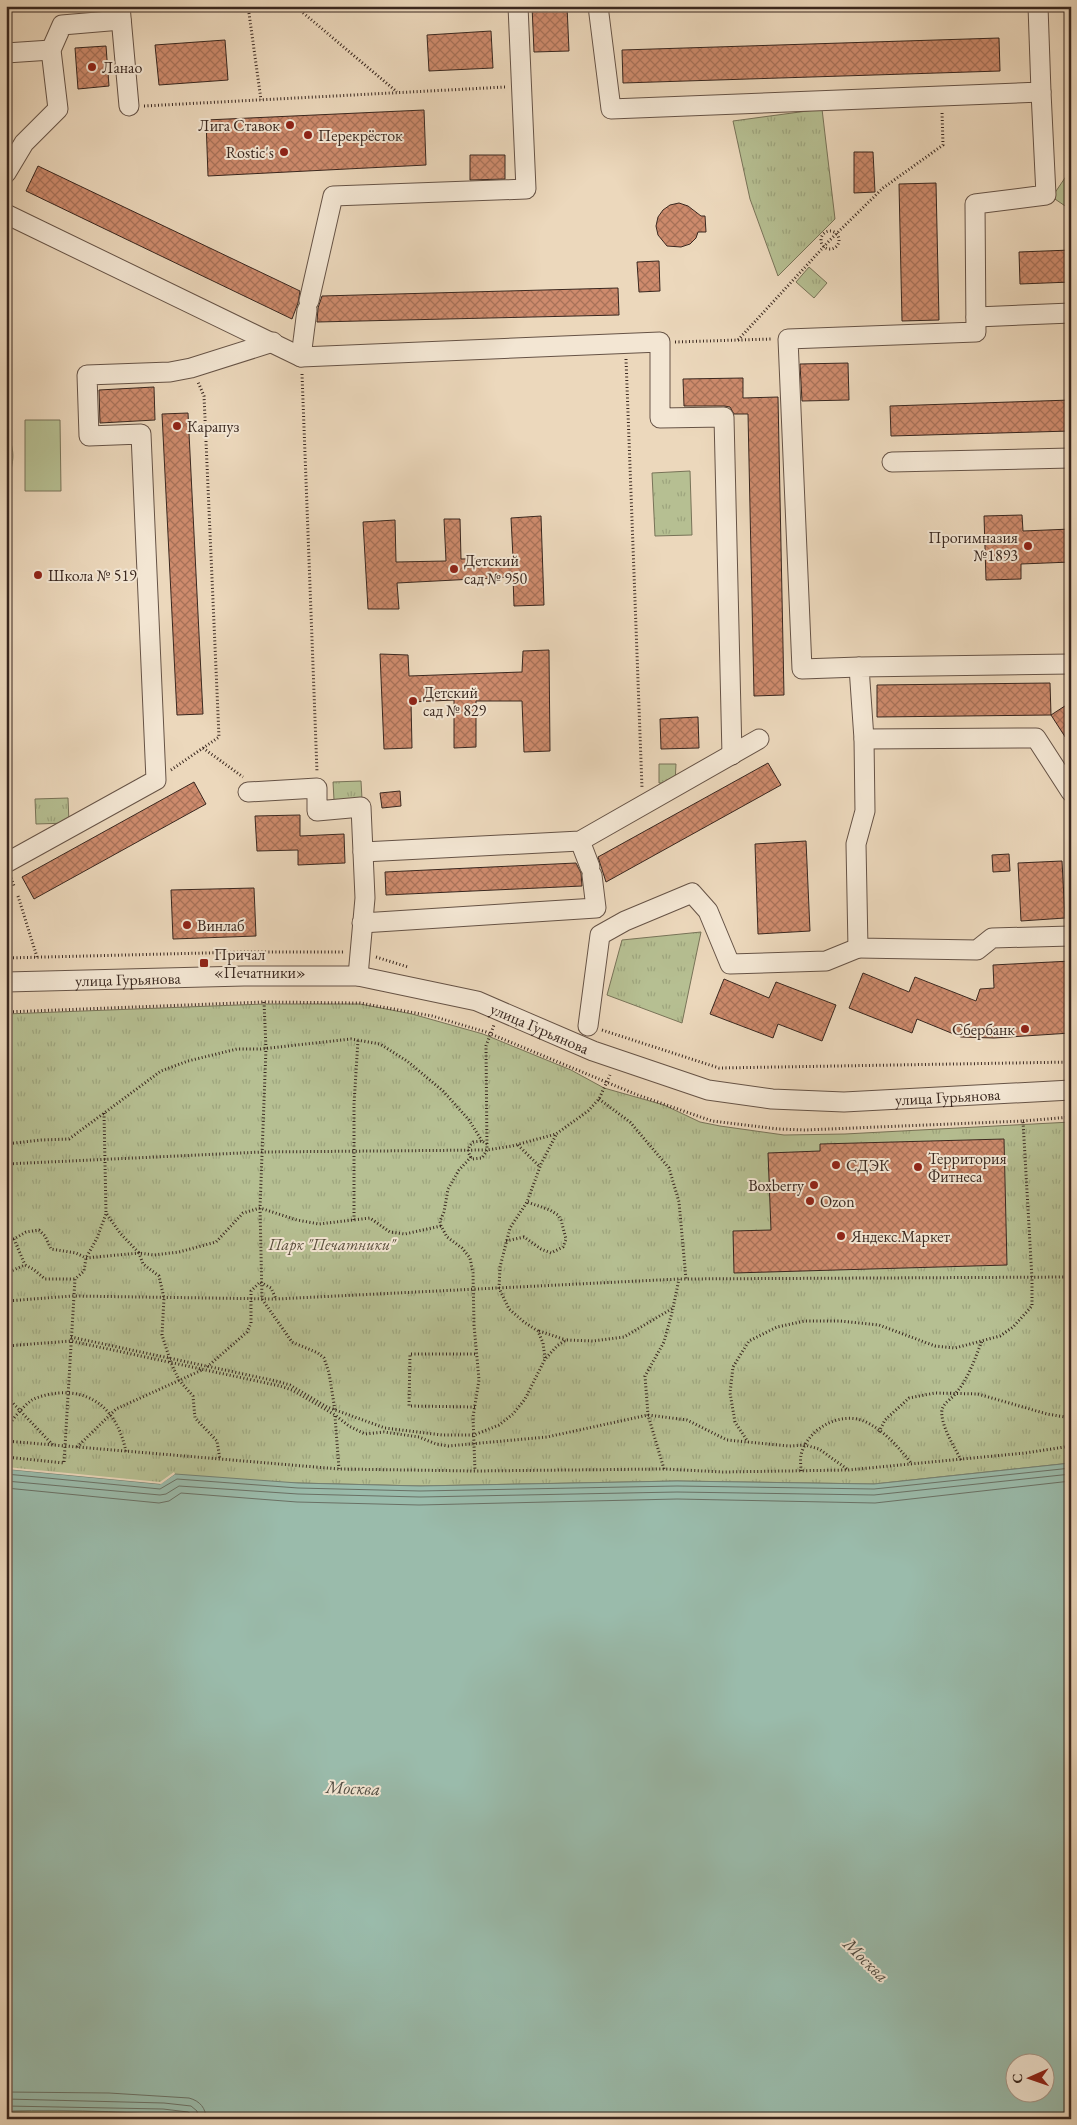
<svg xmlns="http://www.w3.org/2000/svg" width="1077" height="2125" font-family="'EB Garamond',serif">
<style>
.grass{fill:url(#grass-tufts);stroke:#787358}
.pitch{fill:#b6bf92;stroke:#787358}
.water{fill:#9abbab;stroke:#738073;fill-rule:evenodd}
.pier{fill:#ecd8bc}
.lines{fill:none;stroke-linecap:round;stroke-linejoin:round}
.shore{stroke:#6a7165;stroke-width:1}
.building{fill:url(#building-cross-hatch);stroke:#39271f}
.minor-casing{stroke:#665346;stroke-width:21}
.path{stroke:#39271f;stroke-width:3;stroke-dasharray:1 2.5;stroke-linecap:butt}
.minor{stroke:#f3e6d3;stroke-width:19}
.poi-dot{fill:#8f2418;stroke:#f3e6d3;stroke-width:2}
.labels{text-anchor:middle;stroke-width:4;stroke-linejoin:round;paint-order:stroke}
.poi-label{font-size:16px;fill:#39271f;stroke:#f3e6d3;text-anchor:start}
.street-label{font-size:16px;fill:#39271f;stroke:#f3e6d3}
.park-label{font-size:16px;font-style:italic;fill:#584d3c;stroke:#f3e6d3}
.water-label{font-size:18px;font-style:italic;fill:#514c42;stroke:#f3e6d3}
</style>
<defs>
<pattern id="grass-tufts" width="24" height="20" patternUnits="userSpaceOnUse" patternTransform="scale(1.25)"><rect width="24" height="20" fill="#b6bf92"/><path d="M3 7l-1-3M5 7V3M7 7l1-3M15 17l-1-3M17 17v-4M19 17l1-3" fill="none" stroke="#9da47d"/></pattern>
<pattern id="building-cross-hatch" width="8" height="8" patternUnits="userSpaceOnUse" patternTransform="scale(1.25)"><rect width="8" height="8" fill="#ce8b6d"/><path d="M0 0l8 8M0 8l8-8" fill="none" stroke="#a87259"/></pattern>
</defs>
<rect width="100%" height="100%" fill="#ecd8bc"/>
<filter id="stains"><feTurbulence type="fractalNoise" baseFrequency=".004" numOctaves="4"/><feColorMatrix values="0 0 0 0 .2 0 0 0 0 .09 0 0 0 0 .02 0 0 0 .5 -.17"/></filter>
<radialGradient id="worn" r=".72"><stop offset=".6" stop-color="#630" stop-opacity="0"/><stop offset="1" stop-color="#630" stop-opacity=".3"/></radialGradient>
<path class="grass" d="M822 109 835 219 778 276 750 199 733 121Z
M1071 169V210L1052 197Z
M809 267 827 283 814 298 796 282Z
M690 471 692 535 655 536 652 473Z
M659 764H676L675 783H659Z
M361 781 362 799 334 800 333 782Z
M68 798 69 823 36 824 35 799Z
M701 932 682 1023 607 995 622 940Z
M264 1004H360L412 1014 483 1034 571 1070 604 1088 664 1105 700 1122 720 1126 784 1135 845 1134 1071 1122V1463L874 1484 677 1481 420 1486 298 1483 161 1484 6 1469V1014Z
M6 2111C74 2109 143 2112 210 2119H6Z"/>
<path class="pitch" d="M25 420H60L61 491H25Z
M6 432C17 451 13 466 6 485Z"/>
<path class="water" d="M1071 1463V2119H210C143 2112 74 2109 6 2111V1469L160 1484 175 1474 298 1483 420 1486 677 1481 874 1484ZM1014 2062H1044V2092H1014Z"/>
<path class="pier" d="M6 1467 160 1482 174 1472 175 1474 161 1484 6 1469Z"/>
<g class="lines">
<path class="shore" d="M6 1474 160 1489 177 1479 298 1488 420 1491 677 1486 874 1489 1071 1468
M6 1481 160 1495 166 1494 179 1486 298 1494 420 1497 677 1492 874 1495 1071 1474
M6 1488 159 1503 169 1501 181 1493 297 1502 419 1505 677 1499 875 1503 1071 1481
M6 2092 109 2093 189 2098C200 2101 206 2108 206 2119
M6 2099 164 2103 191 2106 197 2111 198 2119
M6 2106 163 2109 188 2112 191 2114 192 2119"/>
</g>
<path class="building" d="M532 6H567L569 51 534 52Z
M491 31 493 68 429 71 427 35Z
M999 38 1000 71 623 83 622 50Z
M225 40 228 80 159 85 155 45Z
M106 46 109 86 78 89 75 48Z
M424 110 426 165 208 176 206 120Z
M854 152H873L875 192 854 193Z
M470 155H505V179L470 180Z
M38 166 300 291 298 303 292 319 26 191Z
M936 183 939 320 902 321 899 184Z
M679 203 688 206 701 216H705L706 232H698L696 238 690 244 681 247 667 246 658 235 656 226 658 217 663 210 670 205Z
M1071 250V282L1020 284 1019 252Z
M659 261 660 291 639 292 637 262Z
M618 288 619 315 317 322 318 308 322 296Z
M848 363 849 400 802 401 800 364Z
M743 378V398L778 397 784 695 754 696 748 414H734L730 407 724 406H684L683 379Z
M154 387 155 420 100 423 99 390Z
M1071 400V431L891 436 890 406Z
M188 413 203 714 177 715 162 414Z
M1022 515 1023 531 1071 529V562L1021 564V579L986 580 984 516Z
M541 516 544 605 514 606 513 577 397 583 399 609H368L363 522 395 520 396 562 446 561 444 519H460L461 559 513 558 511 518Z
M549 650 550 751 524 752 522 701H476V747L454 748V700L411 702 412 748 384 749 380 654 408 655 409 676 522 672 523 651Z
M1050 683 1051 715 877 717V685Z
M1071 702V746L1051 715Z
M698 717 699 748 661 749 660 719Z
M768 763 781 785 606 882 598 857Z
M194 782 206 804 34 899 22 877Z
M400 791 401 806 382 808 380 793Z
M300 815V836L344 834 345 863 298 865V850L257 851 255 816Z
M806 841 810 931 758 934 755 844Z
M1009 854 1010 871 993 872 992 855Z
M1062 861 1065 918 1021 921 1018 863Z
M576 863 581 873 582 886 386 895 385 872Z
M254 888 256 936 173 939 171 890Z
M1071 961V1033L994 1038 961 1037 917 1019 912 1033 849 1008 863 973 909 992 915 977 976 1001 980 989 994 988 993 965Z
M724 979 769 998 776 982 836 1005 822 1041 778 1024 773 1038 710 1014Z
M1004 1139 1007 1265 734 1273 733 1231 771 1230 768 1153 820 1151V1144Z"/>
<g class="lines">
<defs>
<g id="minor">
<path d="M120 6 129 106"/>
<path d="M598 6 611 109 1041 92 1038 6"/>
<path d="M6 53 51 50"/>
<path d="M6 173 24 143 58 109 51 50 62 25 121 20"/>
<path d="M6 214 301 357 660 342V418L724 417 732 755"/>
<path d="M309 301 333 196 526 189 518 6"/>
<path d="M976 317 1071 313"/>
<path d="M301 357 307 310"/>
<path d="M892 462 1071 458"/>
<path d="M1071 664 859 667 864 739 865 811 856 844 858 948 977 950 992 938 1071 936"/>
<path d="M859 667 802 669 788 339 976 332 975 204 1046 195 1041 92"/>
<path d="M864 739 1036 738 1071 792"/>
<path d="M248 792 317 788V811L361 807 365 898 358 976"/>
<path d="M580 841 590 867"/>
<path d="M363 852 580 841 759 739"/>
<path d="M6 863 156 780 141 434 89 436 87 375 170 372 191 368 273 342"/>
<path d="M362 923 596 908 592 875"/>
<path id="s1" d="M6 982 244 976H358L477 1001 593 1051 708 1090 772 1099 844 1102 1071 1090"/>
<path d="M588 1026 600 935 625 921 692 893 708 911 730 964 826 961 858 948"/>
</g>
</defs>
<use href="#minor" class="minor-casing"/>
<path class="path" d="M248 6 261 100
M295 6 397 92
M144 106 505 87
M821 240a9 9 0 1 1 18 0a9 9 0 1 1-18 0Z
M738 340 830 240 883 188 943 145 942 112
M675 342 771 339
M626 359 642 788
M302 374 317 772
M203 748 243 777
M171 770 219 737 204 396 198 382
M11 878 14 886
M18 896 37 957
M376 957 408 967
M6 958 245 952H343
M264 1002 266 1048 260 1208 262 1299 292 1342 318 1353 324 1358 329 1373 335 1410
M6 1012 264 1002 360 1003 432 1016 486 1032 635 1094 712 1121 778 1129 805 1130 1023 1121 1032 1279V1306L1013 1327 1000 1336 955 1348 935 1346 879 1325 840 1321H805L777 1327 749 1341 733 1367 730 1393 735 1422 748 1442
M602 1030 719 1068 1071 1062
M599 1099 630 1122 669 1168 679 1202 686 1279
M104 1113 106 1213 120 1233 139 1253 154 1255 179 1252 216 1242 243 1213 260 1208 297 1220 319 1224 370 1218 390 1232 405 1234 441 1226
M1023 1121 1071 1117
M6 1144 41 1140 69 1139 161 1071 188 1061 237 1049H261L351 1039 380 1044 407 1061 443 1091 469 1120 482 1141
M487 1144 482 1141 473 1142C467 1148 467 1152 472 1159L482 1158 487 1150 486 1046 494 1025
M518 1145 540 1167
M471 1157 459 1170 448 1189 444 1212 440 1221 441 1226 447 1237 462 1248 470 1258 473 1273 474 1325 479 1380 473 1417 475 1471
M6 1164 262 1152 487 1150 512 1146 556 1134 588 1111 599 1099 610 1075
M354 1220V1104L358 1040
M6 1238 14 1239 26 1232 39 1230 45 1236 51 1249 76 1253 86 1258 139 1253 143 1264 159 1276 164 1298 162 1335 171 1363 179 1380 193 1396 195 1418 217 1441 220 1460
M14 1239 25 1265
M506 1241 524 1237 541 1249 551 1253 563 1247 566 1239 561 1220 558 1215 550 1210 527 1202
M6 1273 25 1265 33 1269 45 1279H75
M6 1301 73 1296 276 1299 679 1279 1071 1277
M539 1331 566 1340
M71 1337 276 1381 290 1385 327 1407 385 1428 442 1435H474L499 1425 513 1414 525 1399 545 1359 557 1346 566 1340 593 1341 624 1337 673 1308 679 1279
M6 1346 71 1341 280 1386 292 1390 335 1415 349 1426 365 1434 384 1432 419 1437 436 1444 448 1446 547 1437 648 1415 687 1420 727 1440 789 1446 805 1445 819 1449 847 1469
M545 1358 543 1343 538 1331 524 1322 509 1309 499 1288 500 1267 510 1228 527 1202 541 1164 556 1135
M207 1367 247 1332 251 1323V1291L260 1282 271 1288 276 1299
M6 1396 53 1445
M475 1407 409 1406 410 1354H476
M335 1416 339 1469
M6 1429C13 1419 22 1407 32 1400 39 1396 50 1394 58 1393 97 1390 119 1416 126 1452
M879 1432 885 1420 909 1398 935 1393 978 1394 1047 1414 1071 1418
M6 1441 339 1469 475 1471 664 1469 723 1472 848 1470 1025 1453 1071 1446
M77 1447 116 1409 202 1370
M6 1457 64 1463 75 1279 84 1271 86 1258 97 1238 106 1214
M961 1460C954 1446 944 1431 942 1416 940 1404 949 1402 955 1394 968 1380 975 1358 982 1341
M664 1469 648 1415 645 1376 664 1342 673 1309
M801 1471C801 1466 800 1460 801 1455 807 1429 841 1410 866 1422 886 1432 898 1447 912 1464
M6 2116 141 2119"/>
<use href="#minor" class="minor"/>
</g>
<g class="poi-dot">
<circle cx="92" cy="67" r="5"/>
<circle cx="290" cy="125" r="5"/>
<circle cx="308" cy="135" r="5"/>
<circle cx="284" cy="152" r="5"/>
<circle cx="177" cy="426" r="5"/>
<circle cx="1028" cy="546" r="5"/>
<circle cx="454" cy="569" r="5"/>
<circle cx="38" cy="575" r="5"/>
<circle cx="413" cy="701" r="5"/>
<circle cx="187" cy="925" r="5"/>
<rect x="199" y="958" width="10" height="10" rx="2.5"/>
<circle cx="1025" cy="1029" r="5"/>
<circle cx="836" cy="1165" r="5"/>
<circle cx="918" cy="1167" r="5"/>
<circle cx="814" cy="1185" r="5"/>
<circle cx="810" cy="1201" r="5"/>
<circle cx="841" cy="1236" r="5"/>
</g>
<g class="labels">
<g class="poi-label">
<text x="102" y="73">Ланао</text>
<text x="280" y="131" text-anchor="end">Лига Ставок</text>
<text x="318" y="141">Перекрёсток</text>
<text x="274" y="158" text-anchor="end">Rostic's</text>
<text x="187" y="432">Карапуз</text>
<text x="1018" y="543" text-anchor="end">Прогимназия<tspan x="1018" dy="18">№1893</tspan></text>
<text x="464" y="566">Детский<tspan x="464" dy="18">сад № 950</tspan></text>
<text x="48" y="581">Школа № 519</text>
<text x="423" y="698">Детский<tspan x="423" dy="18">сад № 829</tspan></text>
<text x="197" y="931">Винлаб</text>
<text x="214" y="960">Причал<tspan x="214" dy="18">«Печатники»</tspan></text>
<text x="1015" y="1035" text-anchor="end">Сбербанк</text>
<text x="928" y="1164">Территория<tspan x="928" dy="18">Фитнеса</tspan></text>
<text x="846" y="1171">СДЭК</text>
<text x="804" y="1191" text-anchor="end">Boxberry</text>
<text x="820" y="1207">Ozon</text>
<text x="851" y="1242">Яндекс.Маркет</text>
</g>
<g class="street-label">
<text dy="6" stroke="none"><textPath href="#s1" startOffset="122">улица Гурьянова</textPath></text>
<text dy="6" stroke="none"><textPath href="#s1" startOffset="542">улица Гурьянова</textPath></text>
<text dy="6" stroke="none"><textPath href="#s1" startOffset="962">улица Гурьянова</textPath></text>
</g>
<g class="park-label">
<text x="332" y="1250">Парк "Печатники"</text>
</g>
<g class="water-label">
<text transform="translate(353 1788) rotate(2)" y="6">Москва</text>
<text transform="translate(866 1960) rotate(44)" y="6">Москва</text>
</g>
</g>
<rect width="1077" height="2125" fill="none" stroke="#ecd8bc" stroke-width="25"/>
<rect x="8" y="8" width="1062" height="2110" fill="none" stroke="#39271f" stroke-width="2.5"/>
<rect x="12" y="12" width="1052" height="2100" fill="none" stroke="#39271f"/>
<g transform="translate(1030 2078) rotate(268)"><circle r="24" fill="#f3e6d3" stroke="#a99a8b"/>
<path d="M0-4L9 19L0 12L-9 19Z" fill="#8f2418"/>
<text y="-8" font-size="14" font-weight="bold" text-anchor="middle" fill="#39271f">С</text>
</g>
<rect width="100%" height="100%" filter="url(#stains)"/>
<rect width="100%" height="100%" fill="url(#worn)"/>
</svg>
